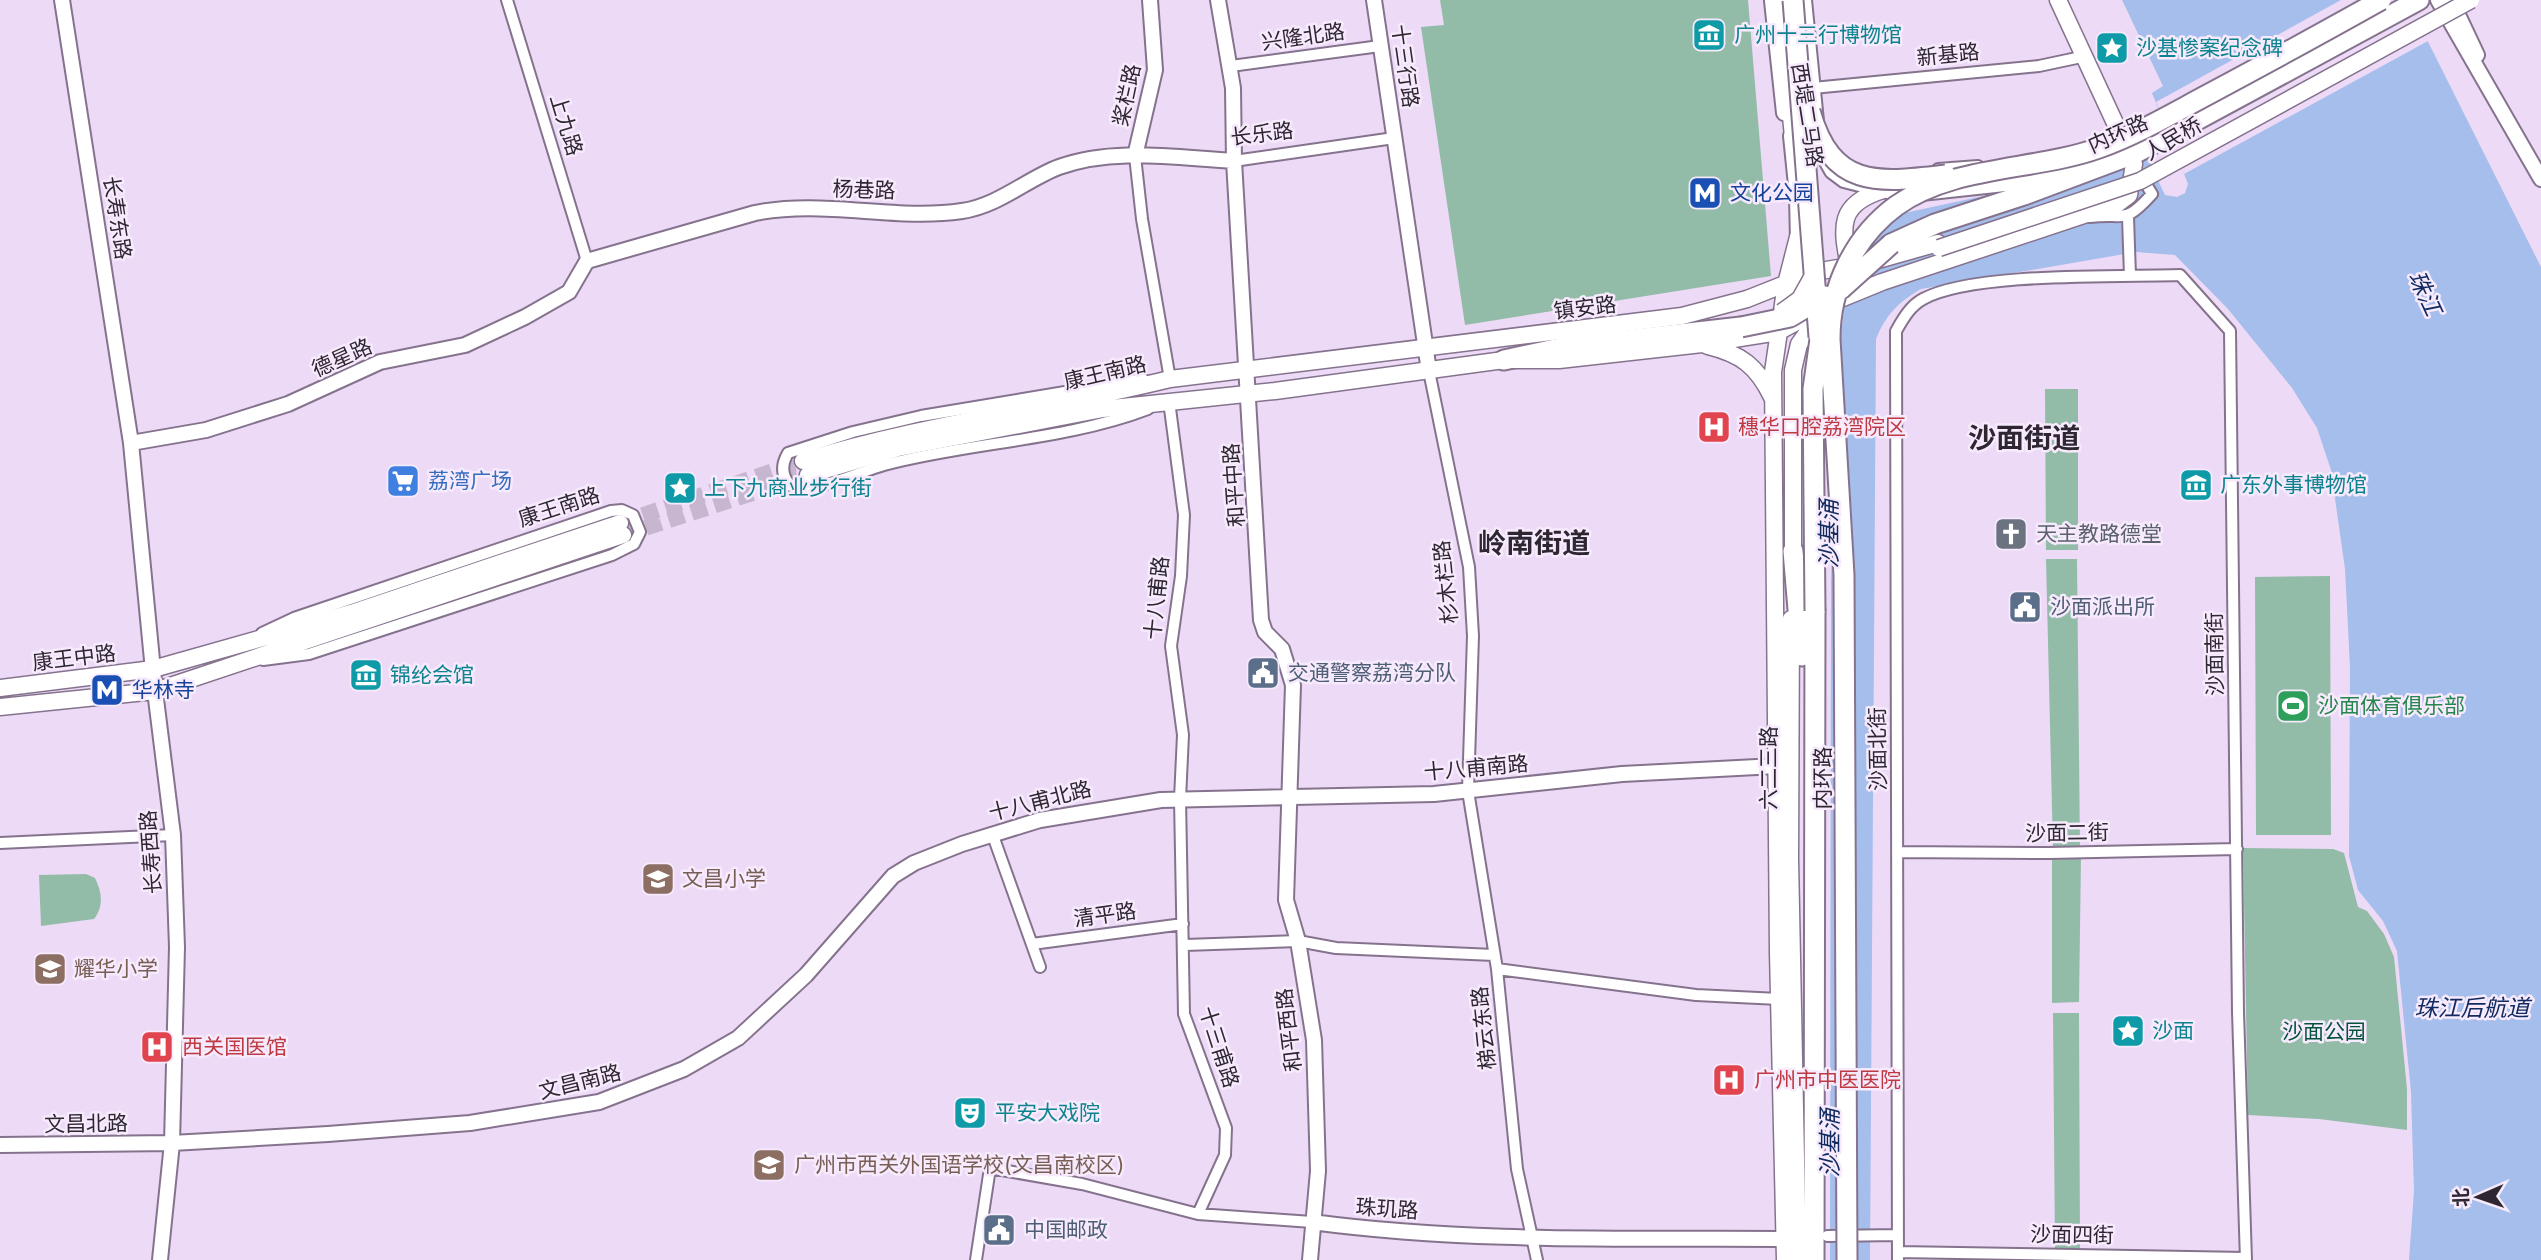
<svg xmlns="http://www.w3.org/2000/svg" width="2541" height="1260" font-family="Inter,'Noto Sans SC',sans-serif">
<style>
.green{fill:#92bca8}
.water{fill:#a5beec}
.pier{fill:#eddaf7}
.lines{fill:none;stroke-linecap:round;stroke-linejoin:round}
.primary-tunnel{stroke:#c7b6d0;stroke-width:16;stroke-dasharray:16 8;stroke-linecap:butt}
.street-casing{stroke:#85738e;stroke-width:14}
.secondary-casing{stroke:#85738e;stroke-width:18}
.primary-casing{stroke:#85738e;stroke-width:19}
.highway-casing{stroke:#85738e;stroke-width:23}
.street{stroke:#fff;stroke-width:10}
.secondary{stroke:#fff;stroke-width:14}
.primary{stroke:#fff;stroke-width:16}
.highway{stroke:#fff;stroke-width:19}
.primary-bridge-casing{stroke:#85738e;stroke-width:19;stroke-linecap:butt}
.highway-bridge-casing{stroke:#85738e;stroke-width:23;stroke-linecap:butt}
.primary-bridge{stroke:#fff;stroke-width:16}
.highway-bridge{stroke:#fff;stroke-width:19}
.labels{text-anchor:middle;stroke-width:5;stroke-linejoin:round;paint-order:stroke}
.culture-label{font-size:21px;fill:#0d838f;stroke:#f6eafc;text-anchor:start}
.street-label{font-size:21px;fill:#2e2732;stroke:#f6eafc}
.transit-label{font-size:21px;fill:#164399;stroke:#f6eafc;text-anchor:start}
.health-label{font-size:21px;fill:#be3a42;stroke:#f6eafc;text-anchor:start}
.shop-label{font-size:21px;fill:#366cbe;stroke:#f6eafc;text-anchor:start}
.worship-label{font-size:21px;fill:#5b616d;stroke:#f6eafc;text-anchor:start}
.service-label{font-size:21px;fill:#4e5e75;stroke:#f6eafc;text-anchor:start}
.leisure-label{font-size:21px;fill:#27864d;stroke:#f6eafc;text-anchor:start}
.education-label{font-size:21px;fill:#785e54;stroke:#f6eafc;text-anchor:start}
.park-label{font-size:21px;fill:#05533a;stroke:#f6eafc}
.water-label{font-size:23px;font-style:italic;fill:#112b61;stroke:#f6eafc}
.district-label{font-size:28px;font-weight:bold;fill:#2e2732;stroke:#f6eafc}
</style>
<rect width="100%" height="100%" fill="#eddaf7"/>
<path class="green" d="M1440 0H1748L1771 276 1465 325 1421 27 1444 25Z
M2045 389H2078V550H2046Z
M2046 559H2077L2080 849 2053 850Z
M2330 576 2331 835H2256L2255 577Z
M2243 848 2333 849 2344 853 2358 907 2367 911 2384 934 2394 957 2407 1089V1130L2319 1119 2248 1115Z
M2081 856 2079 1002 2052 1003V857Z
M86 874 95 878C102 892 104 906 94 919L41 926 39 875Z
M2053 1013H2079L2080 1250 2055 1251Z"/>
<path class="water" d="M2122 0H2407L2541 267V1260H2409L2414 1191 2411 1092 2397 951 2383 921 2358 890 2349 856 2350 667 2345 569 2331 470 2317 428 2292 388 2228 309 2175 255 2136 252 1921 289C1898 302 1886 315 1876 339L1870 1260H1830L1831 580 1839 348 1854 240 1872 220 2034 185 2097 164 2126 120 2130 121 2165 195 2177 197 2185 193 2188 184 2152 93 2163 86Z"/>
<path class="pier" d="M2341 0H2407L2428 41 2184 174 2156 102Z"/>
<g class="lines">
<path class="primary-tunnel" d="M620 523 803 461
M623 535 808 475"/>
<defs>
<path id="street" d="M507 0 587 261
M1231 66 1380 46
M1813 88 2039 66 2086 56
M1135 156 1142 219 1170 379H1166
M1234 161 1394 138
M1938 169 1978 166
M2090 217C2126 213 2124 225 2152 194L2141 176
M2128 217 2130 276
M1429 371 1469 567 1473 636 1468 791 1497 969 1517 1169 1537 1260
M1143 379 921 416 853 432 788 453C781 465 781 476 791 486 814 494 859 472 884 465 970 442 1064 441 1148 409
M1166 402 1169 401 1184 515 1181 576 1171 646 1183 735 1180 799 1184 1014 1226 1128 1225 1155 1198 1214
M262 633 294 618 611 511 622 510 633 515 640 532 634 544 612 555 309 654 263 660
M992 833 1040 967
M0 843 173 835
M1898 852 2049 853 2237 849
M1032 944 1183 924
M1185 945 1298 941 1336 948 1494 955
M1497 969 1696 995 1779 999
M1827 1236 1898 1235
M1898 1252 2246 1258
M976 1260 990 1168 1082 1184 1198 1214 1312 1222
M1898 1260 1896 331C1903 319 1910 306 1923 299 1973 272 2119 277 2180 275L2230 331 2238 1012 2246 1260"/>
<path id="secondary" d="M62 0 131 443 155 691 173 835 177 947 172 1143 160 1260
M1218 0 1233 88 1234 161 1261 620 1265 632 1282 649 1293 685 1286 900 1298 941 1314 1040 1318 1171 1310 1260
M1374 0 1429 371
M1804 0 1816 121
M2438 0 2541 179
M2451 0 2477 55
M1772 1 1784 113
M1791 136 1797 195 1799 290
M1821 151 1832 171 1844 180 1903 195 2023 182 2074 166
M1135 156 1155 70 1150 0
M131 443 206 430 288 404 380 362 465 345 525 317 569 292 587 261 755 213C823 199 894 221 962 211 998 206 1027 179 1059 167 1113 147 1177 158 1234 161
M0 1145 172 1143 328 1134 470 1123 599 1102 684 1069 738 1038 806 975 893 876 914 863 962 844 1040 820 1161 800 1434 794 1622 774 1776 766
M1312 1222C1469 1243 1627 1238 1785 1239"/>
<path id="primary" d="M1779 0 1794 146
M1849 266C1841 226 1838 204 1883 190
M1833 302 1882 282 2117 204 2129 195 2134 164 2058 0
M1708 346C1741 354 1757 366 1772 397
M803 461C923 424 1048 409 1170 379L1682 316 1747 299 1815 272 1867 263 1938 243
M808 475 898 448 1103 409 1275 391 1504 360H1559L1702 344 1778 332 1804 318
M1793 561V370L1799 344 1820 315
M1791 619 1790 859 1798 1260
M0 688 153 669 351 613 620 523
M0 707 155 691 623 535
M1785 1260 1778 952 1773 372 1786 284 1798 237"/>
<path id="highway" d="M1891 244 1935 224 2024 195 2136 153 2419 0
M1504 360 1565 347 1741 327
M1793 551 1802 656
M1814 1260 1815 611"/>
</defs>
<use href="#street" class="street-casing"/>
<use href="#secondary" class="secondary-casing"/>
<use href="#primary" class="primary-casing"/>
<use href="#highway" class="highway-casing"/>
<use href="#street" class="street"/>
<use href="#secondary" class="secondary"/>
<use href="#primary" class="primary"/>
<use href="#highway" class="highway"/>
<defs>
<path id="primary-bridge" d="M1939 248 2140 181 2471 0
M1782 312 1800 299 1814 274"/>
<path id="highway-bridge" d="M1793 0 1819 337
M1810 111C1832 189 1877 183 1946 175
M1840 290 1891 244
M1741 327 1790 317 1825 296
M1815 611 1813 389 1821 332
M1847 1260 1844 575 1830 339C1830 287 1854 237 1896 206 1953 165 2035 171 2099 148 2138 134 2173 113 2209 94 2267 63 2324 32 2381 0"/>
</defs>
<use href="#primary-bridge" class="primary-bridge-casing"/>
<use href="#highway-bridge" class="highway-bridge-casing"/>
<use href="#primary-bridge" class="primary-bridge"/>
<use href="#highway-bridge" class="highway-bridge"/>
</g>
<defs>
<symbol id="museum-square" viewBox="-11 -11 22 22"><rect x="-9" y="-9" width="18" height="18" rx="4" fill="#0f9aa8" stroke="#f6eafc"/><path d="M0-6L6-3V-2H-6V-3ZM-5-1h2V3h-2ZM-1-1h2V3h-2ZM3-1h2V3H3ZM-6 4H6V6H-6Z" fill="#fff"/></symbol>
<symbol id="sight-square" viewBox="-11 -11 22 22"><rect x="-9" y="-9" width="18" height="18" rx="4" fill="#0f9aa8" stroke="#f6eafc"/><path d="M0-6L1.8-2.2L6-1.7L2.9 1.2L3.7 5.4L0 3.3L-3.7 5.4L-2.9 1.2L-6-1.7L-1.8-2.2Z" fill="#fff"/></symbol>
<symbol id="metro-square" viewBox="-11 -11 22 22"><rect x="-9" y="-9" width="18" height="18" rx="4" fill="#1a4fb4" stroke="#f6eafc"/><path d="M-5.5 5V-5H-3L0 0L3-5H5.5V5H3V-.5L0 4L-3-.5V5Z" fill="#fff"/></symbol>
<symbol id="hospital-square" viewBox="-11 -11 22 22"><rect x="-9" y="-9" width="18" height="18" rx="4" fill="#e0444e" stroke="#f6eafc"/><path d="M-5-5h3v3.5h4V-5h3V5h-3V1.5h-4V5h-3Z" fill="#fff"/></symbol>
<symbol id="supermarket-square" viewBox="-11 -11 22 22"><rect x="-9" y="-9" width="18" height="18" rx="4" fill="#3f7fe0" stroke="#f6eafc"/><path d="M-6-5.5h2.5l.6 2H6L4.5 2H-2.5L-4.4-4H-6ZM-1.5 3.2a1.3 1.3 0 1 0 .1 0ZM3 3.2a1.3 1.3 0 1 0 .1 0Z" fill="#fff"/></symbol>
<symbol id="church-square" viewBox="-11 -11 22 22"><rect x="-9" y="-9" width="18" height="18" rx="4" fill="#6b7280" stroke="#f6eafc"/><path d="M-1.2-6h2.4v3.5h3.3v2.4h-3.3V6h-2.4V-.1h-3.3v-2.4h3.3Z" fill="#fff"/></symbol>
<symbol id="civic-square" viewBox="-11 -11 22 22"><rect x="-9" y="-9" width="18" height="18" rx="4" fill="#5c6f8a" stroke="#f6eafc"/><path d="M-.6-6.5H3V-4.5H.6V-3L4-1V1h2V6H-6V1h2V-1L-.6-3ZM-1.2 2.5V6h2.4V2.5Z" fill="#fff"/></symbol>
<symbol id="stadium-square" viewBox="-11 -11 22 22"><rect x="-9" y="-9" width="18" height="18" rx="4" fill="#2e9e5b" stroke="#f6eafc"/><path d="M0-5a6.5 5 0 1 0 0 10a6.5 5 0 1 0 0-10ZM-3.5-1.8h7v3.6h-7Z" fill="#fff"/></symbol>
<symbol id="school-square" viewBox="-11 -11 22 22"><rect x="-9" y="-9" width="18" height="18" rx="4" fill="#8d6e63" stroke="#f6eafc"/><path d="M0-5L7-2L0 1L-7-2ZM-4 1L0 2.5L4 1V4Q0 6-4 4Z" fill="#fff"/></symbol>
<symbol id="theatre-square" viewBox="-11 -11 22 22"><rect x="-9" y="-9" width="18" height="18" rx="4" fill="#0f9aa8" stroke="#f6eafc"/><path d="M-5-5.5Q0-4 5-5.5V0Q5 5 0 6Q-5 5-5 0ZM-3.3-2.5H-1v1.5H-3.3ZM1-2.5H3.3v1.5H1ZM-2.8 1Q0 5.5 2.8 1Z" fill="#fff"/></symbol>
</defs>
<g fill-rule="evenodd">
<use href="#museum-square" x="1690" y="16" width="38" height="38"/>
<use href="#sight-square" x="2093" y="29" width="38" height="38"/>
<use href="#metro-square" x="1686" y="174" width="38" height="38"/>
<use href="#hospital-square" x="1695" y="408" width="38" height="38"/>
<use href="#supermarket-square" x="384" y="462" width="38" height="38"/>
<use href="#museum-square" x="2177" y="466" width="38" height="38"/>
<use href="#sight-square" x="661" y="469" width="38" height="38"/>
<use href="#church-square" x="1992" y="515" width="38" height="38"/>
<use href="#civic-square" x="2006" y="588" width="38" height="38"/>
<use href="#civic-square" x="1244" y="654" width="38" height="38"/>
<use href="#museum-square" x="347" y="656" width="38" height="38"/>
<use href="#metro-square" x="88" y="671" width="38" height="38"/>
<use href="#stadium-square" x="2274" y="687" width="38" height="38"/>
<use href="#school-square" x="639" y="860" width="38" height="38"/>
<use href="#school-square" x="31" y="950" width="38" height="38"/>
<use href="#sight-square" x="2109" y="1012" width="38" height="38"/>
<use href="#hospital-square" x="138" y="1028" width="38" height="38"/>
<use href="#hospital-square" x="1710" y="1061" width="38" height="38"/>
<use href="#theatre-square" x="951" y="1094" width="38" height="38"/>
<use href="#school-square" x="750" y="1146" width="38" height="38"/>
<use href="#civic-square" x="980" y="1211" width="38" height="38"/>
</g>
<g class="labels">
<g class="culture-label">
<text x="1734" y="42">广州十三行博物馆</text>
<text x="2136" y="55">沙基惨案纪念碑</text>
<text x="2220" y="492">广东外事博物馆</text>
<text x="704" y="495">上下九商业步行街</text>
<text x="390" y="682">锦纶会馆</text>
<text x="2152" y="1038">沙面</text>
<text x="995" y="1120">平安大戏院</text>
</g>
<g class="street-label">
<text transform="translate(1303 37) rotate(-8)" y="7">兴隆北路</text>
<text transform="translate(1948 55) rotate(-6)" y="7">新基路</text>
<text transform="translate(1405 66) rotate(82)" y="7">十三行路</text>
<text transform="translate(1127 95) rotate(-78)" y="7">桨栏路</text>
<text transform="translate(1807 115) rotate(81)" y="7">西堤二马路</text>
<text transform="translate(566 125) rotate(73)" y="7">上九路</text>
<text transform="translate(1262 134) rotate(-7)" y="7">长乐路</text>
<text transform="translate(2118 134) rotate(-24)" y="7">内环路</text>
<text transform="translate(2173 139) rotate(-30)" y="7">人民桥</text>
<text transform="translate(864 190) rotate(2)" y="7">杨巷路</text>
<text transform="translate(117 218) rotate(81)" y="7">长寿东路</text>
<text transform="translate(1585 308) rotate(-7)" y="7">镇安路</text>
<text transform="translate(342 358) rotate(-24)" y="7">德星路</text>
<text transform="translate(1105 373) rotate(-13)" y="7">康王南路</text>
<text transform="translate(1234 485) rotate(-94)" y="7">和平中路</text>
<text transform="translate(559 507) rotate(-18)" y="7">康王南路</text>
<text transform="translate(1446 582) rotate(-96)" y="7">杉木栏路</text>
<text transform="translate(1157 598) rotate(-84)" y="7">十八甫路</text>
<text transform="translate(2215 654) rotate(-91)" y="7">沙面南街</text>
<text transform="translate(74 658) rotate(-7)" y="7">康王中路</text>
<text transform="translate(1878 749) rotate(-91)" y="7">沙面北街</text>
<text transform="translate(1476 768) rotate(-5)" y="7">十八甫南路</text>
<text transform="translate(1769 768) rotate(-90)" y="7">六二三路</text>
<text transform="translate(1823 778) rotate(-90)" y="7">内环路</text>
<text transform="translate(1040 801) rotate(-14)" y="7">十八甫北路</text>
<text transform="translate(2067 833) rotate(-1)" y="7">沙面二街</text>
<text transform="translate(151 852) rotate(-94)" y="7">长寿西路</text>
<text transform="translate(1105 915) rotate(-8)" y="7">清平路</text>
<text transform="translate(1484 1028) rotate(-96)" y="7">梯云东路</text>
<text transform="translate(1289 1030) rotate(-97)" y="7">和平西路</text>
<text transform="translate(1219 1047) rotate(72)" y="7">十三甫路</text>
<text transform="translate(580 1082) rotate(-14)" y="7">文昌南路</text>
<text transform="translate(86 1124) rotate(-1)" y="7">文昌北路</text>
<text transform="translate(1387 1209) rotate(4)" y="7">珠玑路</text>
<text transform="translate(2072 1235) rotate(1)" y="7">沙面四街</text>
</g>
<g class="transit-label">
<text x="1730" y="200">文化公园</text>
<text x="132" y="697">华林寺</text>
</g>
<g class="health-label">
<text x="1738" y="434">穗华口腔荔湾院区</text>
<text x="182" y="1054">西关国医馆</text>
<text x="1754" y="1087">广州市中医医院</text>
</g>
<g class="shop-label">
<text x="428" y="488">荔湾广场</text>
</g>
<g class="worship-label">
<text x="2036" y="541">天主教路德堂</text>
</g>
<g class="service-label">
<text x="2050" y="614">沙面派出所</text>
<text x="1288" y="680">交通警察荔湾分队</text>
<text x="1024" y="1237">中国邮政</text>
</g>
<g class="leisure-label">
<text x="2318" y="713">沙面体育俱乐部</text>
</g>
<g class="education-label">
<text x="682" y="886">文昌小学</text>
<text x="74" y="976">耀华小学</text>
<text x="794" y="1172">广州市西关外国语学校(文昌南校区)</text>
</g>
<g class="park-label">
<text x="2324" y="1039">沙面公园</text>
</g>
<g class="water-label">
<text transform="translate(2425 293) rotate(65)" y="8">珠江</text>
<text transform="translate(1829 534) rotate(-90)" y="8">沙基涌</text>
<text x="2472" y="1016">珠江后航道</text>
<text transform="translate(1830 1143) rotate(-90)" y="8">沙基涌</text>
</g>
<g class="district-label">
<text x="2024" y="448">沙面街道</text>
<text x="1534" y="553">岭南街道</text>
</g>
</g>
<g transform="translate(2478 1197) rotate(268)" stroke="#f6eafc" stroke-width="5" paint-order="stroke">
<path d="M0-5L12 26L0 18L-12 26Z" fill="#2e2732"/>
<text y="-10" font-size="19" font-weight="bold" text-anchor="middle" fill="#2e2732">北</text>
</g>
</svg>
